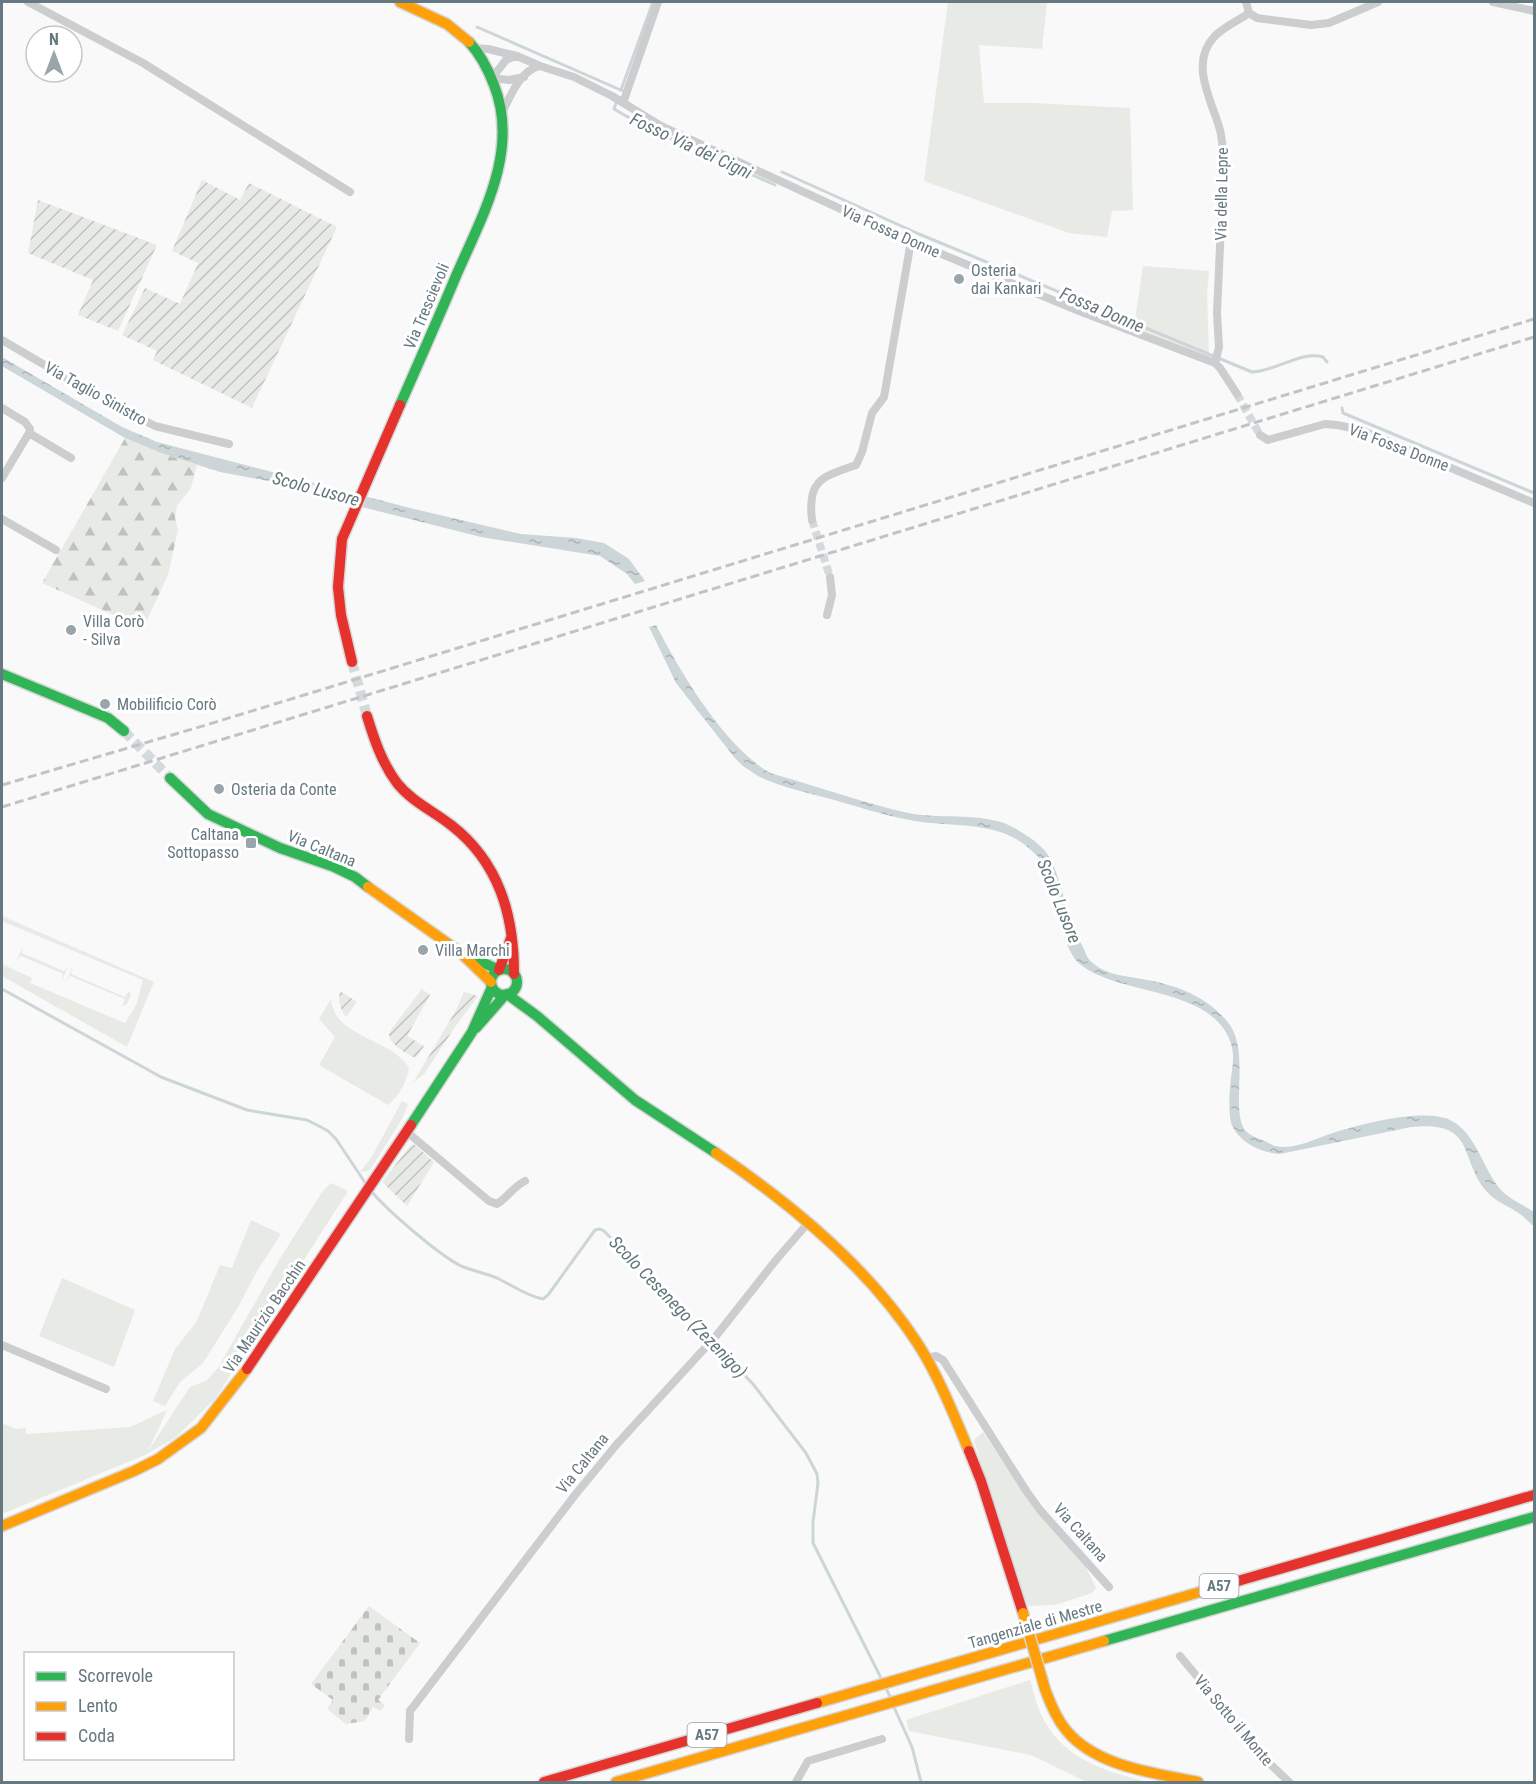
<svg xmlns="http://www.w3.org/2000/svg" width="1536" height="1784" font-family="'Roboto Condensed',sans-serif">
<style>
.green{fill:#e8eae6}
.forest{fill:url(#forest-firs)}
.cemetery{fill:url(#cemetery-stones)}
.garden{fill:url(#garden-furrows)}
.water{fill:url(#water-ripples)}
.lines{fill:none;stroke-linecap:round;stroke-linejoin:round}
.stream{stroke:#ccd5d7;stroke-width:3}
.street-tunnel{stroke:#d4d9db;stroke-width:8;stroke-dasharray:8 4;stroke-linecap:butt}
.secondary-tunnel{stroke:#d4d9db;stroke-width:10;stroke-dasharray:10 5;stroke-linecap:butt}
.fast-casing{stroke:#d5d6d7;stroke-width:13}
.slow-casing{stroke:#d5d6d7;stroke-width:13}
.jam-casing{stroke:#d5d6d7;stroke-width:13}
.street{stroke:#cccdce;stroke-width:8}
.fast{stroke:#30b455;stroke-width:10}
.slow{stroke:#ff9f0a;stroke-width:10}
.jam{stroke:#e5322d;stroke-width:10}
.rail{stroke:#c1c3c4;stroke-width:3;stroke-dasharray:9 4.5;stroke-linecap:butt}
.slow-bridge-casing{stroke:#d5d6d7;stroke-width:13;stroke-linecap:butt}
.slow-bridge{stroke:#ff9f0a;stroke-width:10}
.poi-dot{fill:#99a5aa;stroke:#fff;stroke-width:2}
.labels{text-anchor:middle;stroke-width:6;stroke-linejoin:round;paint-order:stroke}
.shield{fill:#fff;stroke:#94a0a6;stroke-width:1.5}
.shield-label{font-size:15px;font-weight:bold;fill:#667880}
.street-label{font-size:16px;fill:#667880;stroke:#fff}
.poi-label{font-size:16px;fill:#667880;stroke:#fff;text-anchor:start}
.water-label{font-size:18px;font-style:italic;fill:#62767a;stroke:#fff}
</style>
<defs>
<pattern id="forest-firs" width="22" height="20" patternUnits="userSpaceOnUse" patternTransform="scale(1.5)"><rect width="22" height="20" fill="#e8eae6"/><path d="M5 1l3.5 6h-7zM16 11l3.5 6h-7z" fill="#c0c2c0"/></pattern>
<pattern id="cemetery-stones" width="16" height="16" patternUnits="userSpaceOnUse" patternTransform="scale(1.5)"><rect width="16" height="16" fill="#e8eae6"/><path d="M2 7V4a2 2 0 0 1 4 0v3zM10 15v-3a2 2 0 0 1 4 0v3z" fill="#c0c2c0"/></pattern>
<pattern id="garden-furrows" width="10" height="10" patternUnits="userSpaceOnUse" patternTransform="scale(1.5)"><rect width="10" height="10" fill="#e8eae6"/><path d="M-1 1l2-2M0 10L10 0M9 11l2-2" fill="none" stroke="#c0c2c0"/></pattern>
<pattern id="water-ripples" width="26" height="14" patternUnits="userSpaceOnUse" patternTransform="scale(1.5)"><rect width="26" height="14" fill="#ccd5d7"/><path d="M2 4q2-2 4 0t4 0M15 11q2-2 4 0t4 0" fill="none" stroke="#a9b2b4"/></pattern>
</defs>
<rect width="100%" height="100%" fill="#f9f9f9"/>
<path class="green" d="M948 2H1047L1042 49 979 45 984 103H1032L1130 108 1133 210 1112 211 1107 237 1069 233 924 181Z
M1143 266 1209 271 1207 293 1209 357 1134 327Z
M2 916 154 982 127 1047 2 976V964L32 978 30 983 125 1023 136 1005 143 980 2 921Z
M23 947 22 953 64 971 68 966 62 981 63 974 21 956 16 961Z
M72 967 71 974 125 997 129 991 131 995 127 1004 122 1006 125 999 70 976 66 983Z
M331 999C334 1038 392 1038 409 1068 407 1082 398 1097 388 1105L319 1065 335 1037 319 1019Z
M402 1101 408 1104 402 1119 370 1170 360 1172 371 1158Z
M331 1183 348 1191 215 1399 175 1438 145 1455 2 1514V1423L16 1429 26 1428V1434L117 1428 130 1427 167 1410 148 1451 190 1387 206 1381 218 1368 278 1262 322 1192Z
M251 1220 281 1234 257 1271 237 1309 203 1363 180 1382 165 1406 153 1401 175 1349 197 1321 220 1265 232 1268Z
M62 1278 135 1310 114 1367 39 1336Z
M983 1432 1030 1501 1086 1567 1096 1588 1092 1593 1055 1605 1028 1606 1008 1550 974 1440Z
M1030 1680C1034 1692 1036 1705 1042 1716 1063 1760 1105 1771 1148 1782H1087L1031 1755 909 1731 906 1720Z"/>
<path class="forest" d="M125 438 161 453 197 465 191 488 177 506 175 518 178 530 168 575 145 624 138 626 42 583Z"/>
<path class="cemetery" d="M369 1606 420 1643 378 1700 385 1705 380 1711 373 1707 365 1721 346 1724 327 1709 333 1700 311 1684Z"/>
<path class="garden" d="M202 180 240 200 249 183 337 227 252 408 153 360 157 351 122 335 145 288 180 304 198 263 172 251Z
M38 200 157 245 118 331 78 315 93 280 28 253Z
M422 989 430 995 407 1036 424 1046 416 1058C408 1055 389 1044 389 1034 389 1031 417 996 422 989Z
M340 991 357 1002 346 1017C340 1009 338 1002 340 991Z
M464 992 478 996 453 1030 425 1073 413 1083 455 1012Z
M414 1144 434 1162 407 1206 382 1182 410 1146Z"/>
<path class="water" d="M2 357 122 427 157 442 410 508 521 534 576 538 604 543 629 559 645 581 635 584 627 574 600 556 481 537 366 508 279 483 220 472 161 453 125 438 2 366Z
M656 625C681 673 723 745 770 773 816 786 861 802 908 813 938 819 974 813 1004 823 1018 829 1036 840 1046 852 1059 870 1064 903 1072 924 1074 933 1079 939 1083 947 1086 954 1087 959 1094 964 1108 976 1129 976 1147 980 1179 986 1205 996 1227 1021 1253 1051 1227 1116 1248 1133 1252 1136 1257 1138 1262 1140 1266 1141 1271 1145 1275 1146 1296 1151 1320 1136 1339 1131 1367 1123 1423 1108 1450 1120 1476 1132 1483 1170 1501 1190 1509 1199 1524 1205 1534 1212V1226C1529 1222 1523 1216 1517 1212 1508 1206 1497 1202 1489 1194 1457 1160 1479 1120 1411 1127L1280 1154C1261 1153 1238 1142 1231 1123 1229 1112 1229 1099 1230 1087 1231 1073 1235 1061 1232 1047 1216 986 1122 997 1081 965 1059 948 1058 893 1046 868 1042 859 1033 852 1025 845 995 821 951 827 915 821 884 816 854 805 823 797 802 791 778 786 758 776L743 766 734 757 676 683 649 627Z"/>
<g class="lines">
<path class="stream" d="M477 27 623 91
M621 90 653 2
M616 103 614 109 647 128 775 185
M782 172 919 234 1252 372C1274 372 1302 350 1323 357L1327 362
M1342 408 1343 413 1534 493
M2 989 161 1077 247 1110 307 1120 319 1126 328 1131 336 1139 368 1187
M372 1192C388 1211 439 1255 461 1266 473 1271 485 1273 497 1278 512 1285 526 1296 543 1299L548 1295 595 1230 600 1229 604 1231 753 1384 806 1453 817 1474 818 1483 813 1522V1543L882 1680
M885 1686 891 1699
M893 1705 912 1747 921 1782"/>
<path class="street-tunnel" d="M1237 394 1260 435
M812 520 830 577"/>
<path class="secondary-tunnel" d="M352 662 367 716
M124 731 170 778"/>
<defs>
<path id="fast" d="M400 405C419 362 438 319 456 276 482 216 520 151 494 85 488 69 480 54 469 42
M2 674 108 718 124 731
M170 778 208 814 280 848 332 866 355 877 368 887
M469 956 499 970
M491 982a13 13 0 1 1 26 0a13 13 0 1 1-26 0Z
M507 994 537 1016 635 1100 716 1153
M476 1028 505 995
M411 1125 472 1032 492 987
M1104 1641 1534 1517"/>
<path id="slow" d="M400 2 447 24 469 42
M368 887 460 952 491 982
M716 1153C790 1203 869 1268 918 1344 939 1377 954 1415 969 1451
M2 1526 134 1471 158 1459 201 1428 247 1369
M1045 1689C1050 1703 1056 1718 1066 1730 1096 1767 1155 1773 1198 1782
M817 1703 1238 1581
M616 1782 1104 1641"/>
<path id="jam" d="M352 662 341 615 338 587 342 539 400 405
M367 716C374 739 382 763 397 783 411 801 433 811 451 825 499 862 514 915 514 974
M499 970 511 938
M247 1369 411 1125
M969 1451 981 1481 1023 1613
M1238 1581 1534 1495
M544 1782 817 1703"/>
</defs>
<use href="#fast" class="fast-casing"/>
<use href="#slow" class="slow-casing"/>
<use href="#jam" class="jam-casing"/>
<path class="street" d="M28 2 143 63 350 192
M1246 2 1249 13 1257 18 1311 25 1329 23 1378 2
M1493 2 1534 11
M473 48 488 49 517 56 540 66 574 77 612 96 661 126 910 241 1079 311 1215 363 1220 368 1237 394
M515 56 506 60 492 78 509 80 524 77
M623 103 658 2
M502 113C510 97 520 70 540 66
M2 340 94 394 155 426 229 444
M1215 363 1219 347 1217 313 1224 158C1223 149 1222 139 1220 130 1212 101 1189 64 1214 37 1223 27 1238 21 1249 13
M2 408 25 422 30 429 29 433 71 458
M1260 435 1268 440 1325 424 1337 425 1361 430 1534 503
M2 478 29 433
M2 519 56 550
M812 520C807 480 822 477 856 465L862 452 872 413 884 397 911 241
M827 615 832 595 830 577
M407 1132 489 1201 497 1204C508 1197 513 1187 525 1181
M2 1345 106 1389
M927 1358 936 1356 943 1360 1027 1492 1040 1510 1109 1587
M1180 1656 1270 1764 1289 1782
M409 1739 410 1711 575 1495 617 1444 716 1336 776 1260 808 1223
M796 1782 808 1761 882 1739"/>
<use href="#fast" class="fast"/>
<use href="#slow" class="slow"/>
<use href="#jam" class="jam"/>
<path class="rail" d="M2 785 206 725 1534 319
M2 807 1534 337"/>
<defs>
<path id="slow-bridge" d="M1023 1613 1045 1689"/>
</defs>
<use href="#slow-bridge" class="slow-bridge-casing"/>
<use href="#slow-bridge" class="slow-bridge"/>
</g>
<g class="poi-dot">
<circle cx="959" cy="279" r="6"/>
<circle cx="71" cy="630" r="6"/>
<circle cx="105" cy="704" r="6"/>
<circle cx="219" cy="789" r="6"/>
<rect x="245" y="837" width="12" height="12" rx="3"/>
<circle cx="423" cy="950" r="6"/>
</g>
<g class="labels">
<g class="shield">
<rect x="1199.5" y="1574" width="39" height="24" rx="4.5"/>
<rect x="687.5" y="1723" width="39" height="24" rx="4.5"/>
</g>
<g class="shield-label">
<text x="1219" y="1591">A57</text>
<text x="707" y="1740">A57</text>
</g>
<g class="street-label">
<text transform="translate(1221 194) rotate(-89)" y="6">Via della Lepre</text>
<text transform="translate(891 231) rotate(24)" y="6">Via Fossa Donne</text>
<text transform="translate(426 306) rotate(-67)" y="6">Via Trescievoli</text>
<text transform="translate(96 393) rotate(29)" y="6">Via Taglio Sinistro</text>
<text transform="translate(1399 447) rotate(21)" y="6">Via Fossa Donne</text>
<text transform="translate(322 848) rotate(22)" y="6">Via Caltana</text>
<text transform="translate(264 1316) rotate(-56)" y="6">Via Maurizio Bacchin</text>
<text transform="translate(582 1463) rotate(-51)" y="6">Via Caltana</text>
<text transform="translate(1081 1532) rotate(48)" y="6">Via Caltana</text>
<text transform="translate(1035 1624) rotate(-16)" y="6">Tangenziale di Mestre</text>
<text transform="translate(1234 1720) rotate(50)" y="6">Via Sotto il Monte</text>
</g>
<g class="poi-label">
<text x="971" y="276">Osteria<tspan x="971" dy="18">dai Kankari</tspan></text>
<text x="83" y="627">Villa Corò<tspan x="83" dy="18">- Silva</tspan></text>
<text x="117" y="710">Mobilificio Corò</text>
<text x="231" y="795">Osteria da Conte</text>
<text x="239" y="840" text-anchor="end">Caltana<tspan x="239" dy="18">Sottopasso</tspan></text>
<text x="435" y="956">Villa Marchi</text>
</g>
<g class="water-label">
<text transform="translate(691 146) rotate(25)" y="6">Fosso Via dei Cigni</text>
<text transform="translate(1102 310) rotate(23)" y="6">Fossa Donne</text>
<text transform="translate(316 489) rotate(15)" y="6">Scolo Lusore</text>
<text transform="translate(1059 901) rotate(68)" y="6">Scolo Lusore</text>
<text transform="translate(678 1307) rotate(46)" y="6">Scolo Cesenego (Zezenigo)</text>
</g>
</g>
<rect width="1536" height="1784" fill="none" stroke="#667880" stroke-width="6"/>
<rect x="24" y="1652" width="210" height="108" fill="#ffffff" stroke="#c2c9cc" stroke-width="1.5"/>
<rect x="36" y="1672" width="30" height="9" fill="#30b455" stroke="#c2c9cc" stroke-width="1.5"/>
<text x="78" y="1682" font-size="18" fill="#667880">Scorrevole</text>
<rect x="36" y="1702" width="30" height="9" fill="#ff9f0a" stroke="#c2c9cc" stroke-width="1.5"/>
<text x="78" y="1712" font-size="18" fill="#667880">Lento</text>
<rect x="36" y="1732" width="30" height="9" fill="#e5322d" stroke="#c2c9cc" stroke-width="1.5"/>
<text x="78" y="1742" font-size="18" fill="#667880">Coda</text>
<g transform="translate(54 54)"><circle r="28" fill="#ffffff" stroke="#c2c9cc" stroke-width="1.5"/>
<path d="M0-4.5L10 22L0 15L-10 22Z" fill="#99a5aa"/>
<text y="-9" font-size="16" font-weight="bold" text-anchor="middle" fill="#667880">N</text>
</g>
</svg>
